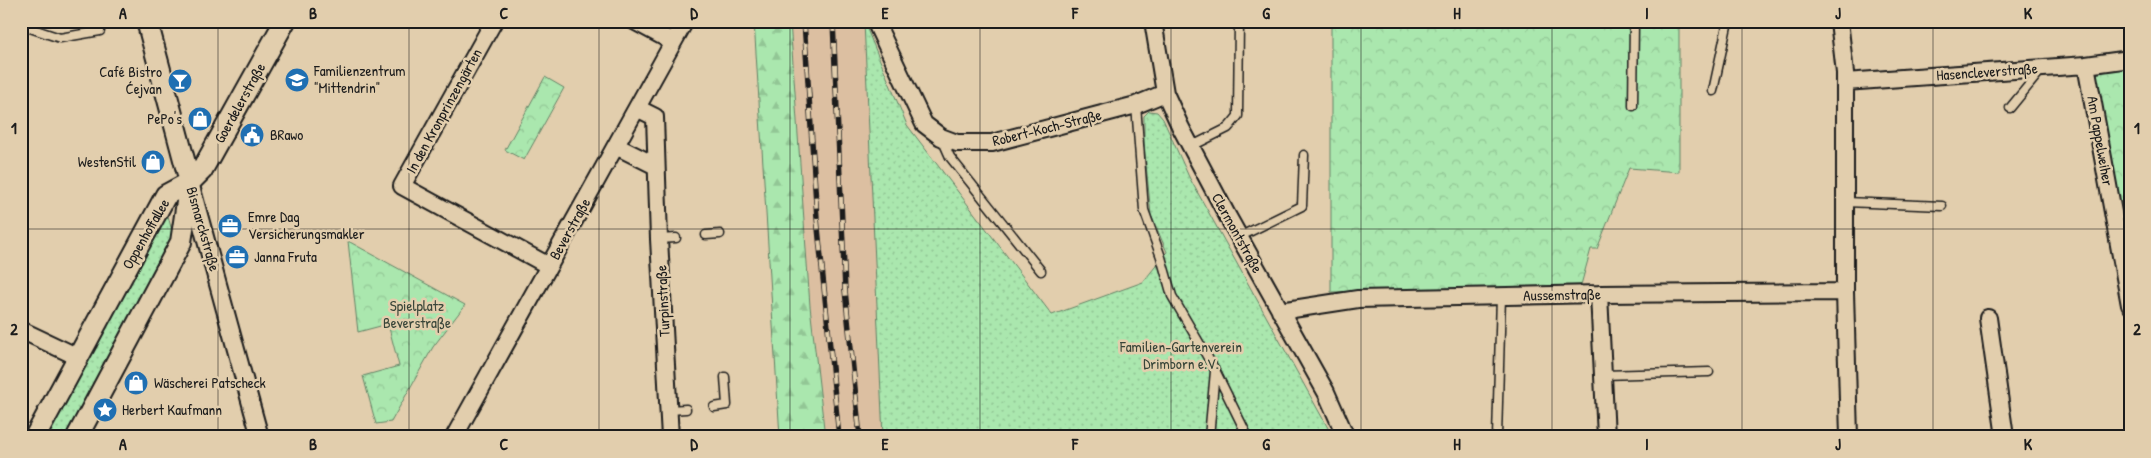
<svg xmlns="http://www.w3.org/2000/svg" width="2151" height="458" font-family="'Patrick Hand',sans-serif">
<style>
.built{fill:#dcbfa1}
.grass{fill:url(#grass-dots);stroke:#638265}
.forest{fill:url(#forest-firs);stroke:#638265}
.park{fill:url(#park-crowns);stroke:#638265}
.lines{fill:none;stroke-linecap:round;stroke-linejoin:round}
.service-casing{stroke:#1c1c1c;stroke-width:11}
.minor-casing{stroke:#1c1c1c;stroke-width:20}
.tertiary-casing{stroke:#1c1c1c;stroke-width:24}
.service{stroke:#e2cead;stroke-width:8}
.minor{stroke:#e2cead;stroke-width:16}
.tertiary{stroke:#e2cead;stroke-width:20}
.rail-casing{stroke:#1c1c1c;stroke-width:5.5}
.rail{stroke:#e2cead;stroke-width:4;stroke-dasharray:11;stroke-linecap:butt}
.grid{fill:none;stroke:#1c1c1c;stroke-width:1;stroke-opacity:0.55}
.labels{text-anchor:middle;stroke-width:5;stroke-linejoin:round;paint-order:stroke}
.poi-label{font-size:15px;fill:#1c1c1c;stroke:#e2cead;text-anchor:start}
.street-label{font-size:15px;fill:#1c1c1c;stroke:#e2cead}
.park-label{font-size:15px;fill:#384539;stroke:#e2cead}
.neatline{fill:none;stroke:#1c1c1c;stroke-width:2}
.grid-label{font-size:16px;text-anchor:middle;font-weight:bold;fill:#1c1c1c}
</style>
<defs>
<pattern id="grass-dots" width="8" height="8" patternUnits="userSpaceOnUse" patternTransform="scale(1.25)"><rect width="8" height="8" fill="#aae7ae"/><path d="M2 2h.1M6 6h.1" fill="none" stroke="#92c695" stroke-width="1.8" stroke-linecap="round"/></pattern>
<pattern id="forest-firs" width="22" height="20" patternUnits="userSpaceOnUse" patternTransform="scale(1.25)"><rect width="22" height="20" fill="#aae7ae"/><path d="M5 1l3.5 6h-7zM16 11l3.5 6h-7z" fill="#92c695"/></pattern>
<pattern id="park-crowns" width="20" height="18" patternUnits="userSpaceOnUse" patternTransform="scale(1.25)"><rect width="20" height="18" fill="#aae7ae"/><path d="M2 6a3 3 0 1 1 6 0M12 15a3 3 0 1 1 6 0" fill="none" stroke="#92c695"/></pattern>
</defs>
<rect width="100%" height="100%" fill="#e2cead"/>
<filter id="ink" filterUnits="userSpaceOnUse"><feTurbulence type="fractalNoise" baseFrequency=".02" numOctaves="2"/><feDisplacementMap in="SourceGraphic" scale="10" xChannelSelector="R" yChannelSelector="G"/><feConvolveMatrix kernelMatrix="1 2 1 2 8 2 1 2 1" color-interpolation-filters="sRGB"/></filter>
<g filter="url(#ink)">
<path class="built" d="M790 21H864L883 437H825L810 306Z"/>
<path class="grass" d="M864 22 907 125 1052 315 1143 282 1167 252 1151 215 1144 143V116L1149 111 1157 112 1163 119 1189 177 1333 437H1022L1013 432 883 437Z
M167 212 173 235 68 437H45Z"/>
<path class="forest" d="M754 21H790L810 306 825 437H780Z"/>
<path class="park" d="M1331 21H1679V172L1629 168 1597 249H1591L1581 285 1331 292Z
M2128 66 2130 74V258L2095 74Z
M545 77 564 88 524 160 505 150Z
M348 241 465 305 433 347 391 422 376 424 363 376 399 366 388 324 358 332Z"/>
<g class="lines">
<defs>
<path id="service" d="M129 23 134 21
M21 25 60 38 100 31
M1713 91 1728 21
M1136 105 1144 210 1161 257 1172 296 1215 370 1248 437
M1633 106 1634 21
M2010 108 2042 69
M942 139 950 157 1041 271
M1190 147 1228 128 1238 116 1239 21
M1846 202 1942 206
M706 235 720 234
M1239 237 1302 206 1304 155
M659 239 676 238
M1603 375 1709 372
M714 407 727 405 725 377
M669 410 686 409
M1209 437 1215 371
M1497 437 1501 296"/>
<path id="minor" d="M494 21 402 186 549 266
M634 21 673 42
M875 21 924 124 941 137 957 143H992L1136 105 1165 93
M1153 21 1165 93 1181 128 1228 217 1326 392 1346 437
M1839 21 1845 73V292L1849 437
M2086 65 2130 305
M1845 82 2086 65 2130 59
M637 108 655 117 659 239 670 437
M616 146 656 166
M191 186 260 437
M1599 294 1606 437
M1280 311 1358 299 1599 294 1845 292
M1988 318 2005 437
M21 330 78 357
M454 437 685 21"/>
<path id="tertiary" d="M35 437 166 195 190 182 202 170 285 21
M77 437 181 242 190 182 147 21"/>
</defs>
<use href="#service" class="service-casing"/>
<use href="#minor" class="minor-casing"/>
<use href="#tertiary" class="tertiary-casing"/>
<use href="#service" class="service"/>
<use href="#minor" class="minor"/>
<use href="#tertiary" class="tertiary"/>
<defs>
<path id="rail" d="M804 21 817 218 839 437
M833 21 845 290 860 437"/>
</defs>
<use href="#rail" class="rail-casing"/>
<use href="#rail" class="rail"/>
</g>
</g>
<path class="grid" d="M218 21V437M409 21V437M599 21V437M790 21V437M980 21V437M1171 21V437M1361 21V437M1552 21V437M1742 21V437M1933 21V437M21 229H2130"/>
<defs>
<symbol id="school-disc" viewBox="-11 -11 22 22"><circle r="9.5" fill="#1f6fb2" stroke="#e2cead"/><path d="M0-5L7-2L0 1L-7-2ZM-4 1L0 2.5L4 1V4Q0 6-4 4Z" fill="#fff"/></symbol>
<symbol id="bar-disc" viewBox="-11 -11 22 22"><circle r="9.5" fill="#1f6fb2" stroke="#e2cead"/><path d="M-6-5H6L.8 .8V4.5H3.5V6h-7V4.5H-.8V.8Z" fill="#fff"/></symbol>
<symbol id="shop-disc" viewBox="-11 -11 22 22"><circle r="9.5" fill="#1f6fb2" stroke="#e2cead"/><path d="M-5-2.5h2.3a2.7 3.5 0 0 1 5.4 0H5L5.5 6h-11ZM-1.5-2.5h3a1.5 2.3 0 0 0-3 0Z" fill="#fff"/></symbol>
<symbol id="civic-disc" viewBox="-11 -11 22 22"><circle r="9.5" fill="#1f6fb2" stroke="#e2cead"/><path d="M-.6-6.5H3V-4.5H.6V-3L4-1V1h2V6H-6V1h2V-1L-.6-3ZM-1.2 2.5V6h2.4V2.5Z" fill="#fff"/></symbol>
<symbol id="office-disc" viewBox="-11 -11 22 22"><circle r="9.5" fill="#1f6fb2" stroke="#e2cead"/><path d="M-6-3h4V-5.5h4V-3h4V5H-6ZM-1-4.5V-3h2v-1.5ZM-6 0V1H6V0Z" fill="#fff"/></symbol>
<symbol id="sight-disc" viewBox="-11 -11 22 22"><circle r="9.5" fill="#1f6fb2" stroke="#e2cead"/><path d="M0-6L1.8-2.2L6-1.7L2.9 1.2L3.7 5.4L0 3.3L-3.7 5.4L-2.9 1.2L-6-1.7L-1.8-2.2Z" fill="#fff"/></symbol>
</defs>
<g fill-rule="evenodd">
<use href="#school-disc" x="283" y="66" width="28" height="28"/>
<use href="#bar-disc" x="166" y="67" width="28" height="28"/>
<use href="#shop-disc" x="186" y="105" width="28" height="28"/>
<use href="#civic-disc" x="238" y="121" width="28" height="28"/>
<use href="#shop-disc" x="139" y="148" width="28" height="28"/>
<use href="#office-disc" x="216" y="212" width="28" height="28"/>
<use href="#office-disc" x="223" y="243" width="28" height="28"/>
<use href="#shop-disc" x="122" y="369" width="28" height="28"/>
<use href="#sight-disc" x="91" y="396" width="28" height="28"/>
</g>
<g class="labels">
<g class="poi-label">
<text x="314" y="76">Familienzentrum<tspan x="314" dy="17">"Mittendrin"</tspan></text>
<text x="162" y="77" text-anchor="end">Café Bistro<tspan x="162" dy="17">Ćejvan</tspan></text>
<text x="182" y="124" text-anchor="end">PePo's</text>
<text x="270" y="140">BRawo</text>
<text x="136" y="167" text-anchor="end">WestenStil</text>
<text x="248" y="222">Emre Dag<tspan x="248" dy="17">Versicherungsmakler</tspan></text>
<text x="254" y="262">Janna Fruta</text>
<text x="154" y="388">Wäscherei Patscheck</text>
<text x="122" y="415">Herbert Kaufmann</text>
</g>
<g class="street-label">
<text transform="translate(1987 72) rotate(-4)" y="5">Hasencleverstraße</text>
<text transform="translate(240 103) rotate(-61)" y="5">Goerdelerstraße</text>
<text transform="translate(444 111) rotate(-61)" y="5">In den Kronprinzengärten</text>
<text transform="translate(1047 128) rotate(-14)" y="5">Robert-Koch-Straße</text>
<text transform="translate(2100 141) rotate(80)" y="5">Am Pappelweiher</text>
<text transform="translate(203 229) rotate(74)" y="5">Bismarckstraße</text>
<text transform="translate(570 229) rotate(-61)" y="5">Beverstraße</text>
<text transform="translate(1237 233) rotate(61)" y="5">Clermontstraße</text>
<text transform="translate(146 234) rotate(-60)" y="5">Oppenhoffallee</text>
<text transform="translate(1562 295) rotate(-1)" y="5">Aussemstraße</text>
<text transform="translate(663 301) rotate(-93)" y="5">Turpinstraße</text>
</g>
<g class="park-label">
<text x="417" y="311">Spielplatz<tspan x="417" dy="17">Beverstraße</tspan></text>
<text x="1181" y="352">Familien-Gartenverein<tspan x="1181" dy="17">Drimborn e.V.</tspan></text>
</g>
</g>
<rect width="2151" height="458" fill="none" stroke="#e2cead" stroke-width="55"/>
<rect x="28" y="28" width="2096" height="402" class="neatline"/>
<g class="grid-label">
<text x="123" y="19">A</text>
<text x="313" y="19">B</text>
<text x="504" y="19">C</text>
<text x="694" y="19">D</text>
<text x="885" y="19">E</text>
<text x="1075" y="19">F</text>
<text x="1266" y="19">G</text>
<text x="1457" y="19">H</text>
<text x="1647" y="19">I</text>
<text x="1838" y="19">J</text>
<text x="2028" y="19">K</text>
<text x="14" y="134">1</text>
<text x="2137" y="134">1</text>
<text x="14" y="335">2</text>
<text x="2137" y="335">2</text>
<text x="123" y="450">A</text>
<text x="313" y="450">B</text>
<text x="504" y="450">C</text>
<text x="694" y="450">D</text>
<text x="885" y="450">E</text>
<text x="1075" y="450">F</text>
<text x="1266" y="450">G</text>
<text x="1457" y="450">H</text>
<text x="1647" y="450">I</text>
<text x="1838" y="450">J</text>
<text x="2028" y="450">K</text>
</g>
</svg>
